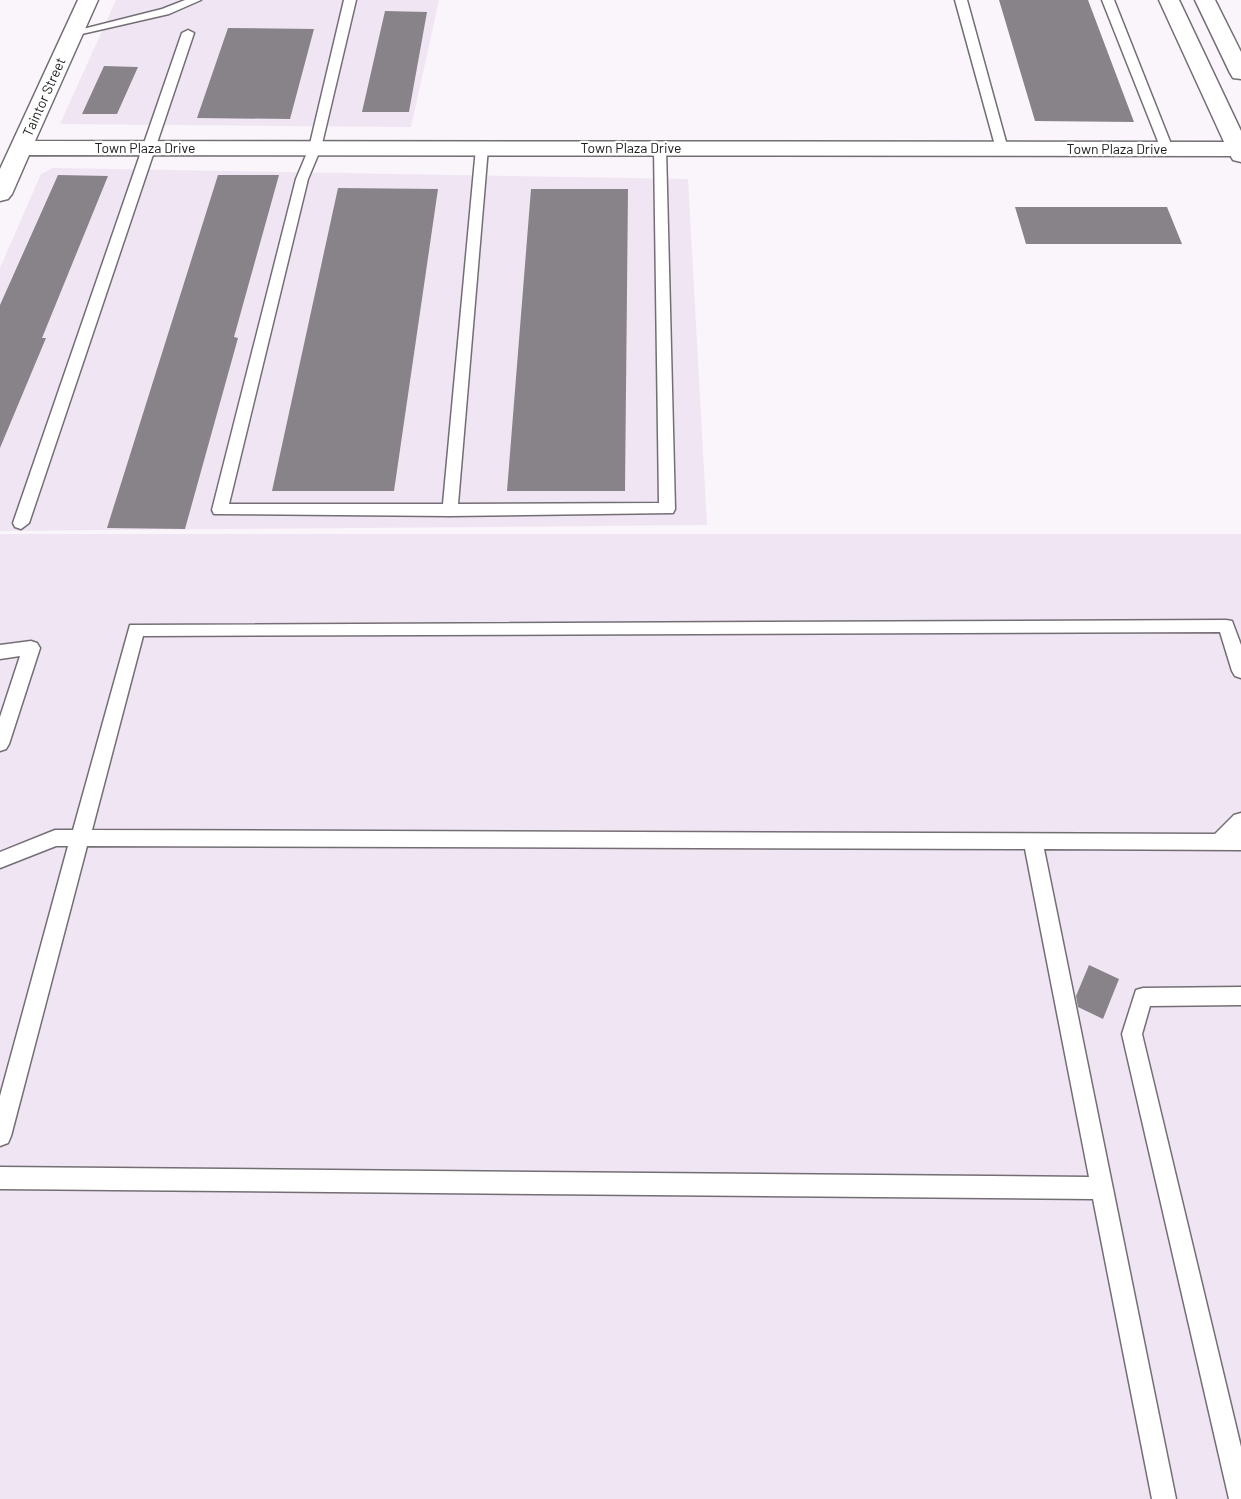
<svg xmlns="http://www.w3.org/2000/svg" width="1241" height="1499" font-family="Barlow,sans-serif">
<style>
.built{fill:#f0e5f3}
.building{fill:#888389}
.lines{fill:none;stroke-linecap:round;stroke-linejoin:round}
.service-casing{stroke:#736e74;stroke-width:3}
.minor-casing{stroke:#736e74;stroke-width:3}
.secondary-casing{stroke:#736e74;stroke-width:3}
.service{fill:#fff;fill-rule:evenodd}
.minor{fill:#fff;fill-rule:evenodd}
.secondary{fill:#fff;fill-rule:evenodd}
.labels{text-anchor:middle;stroke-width:4.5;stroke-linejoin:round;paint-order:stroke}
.far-street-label{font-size:14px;fill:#1d1b1e;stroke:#fff}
</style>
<rect width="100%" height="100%" fill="#faf4fb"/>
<path class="built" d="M116 0H439L411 127 60 124Z
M53 168 688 179 707 525 0 531V268L41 174Z
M0 534H1241V1499H0Z"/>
<path class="building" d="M999 0H1088L1134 122 1035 121Z
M385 11 427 12 409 112H362Z
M228 28 314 29 290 119 197 118Z
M104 66 138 67 117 114H82Z
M58 175 108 176 42 338H46L0 448V305Z
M218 175H279L234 337 238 338 185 529 107 528Z
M338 188 438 189 394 491H272Z
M531 189H628L625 491H507Z
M1015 207H1167L1182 244H1026Z
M1089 965 1119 979 1103 1019 1078 1007 1076 996Z"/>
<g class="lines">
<defs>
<path id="service" d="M185 0H201L169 14 73 36 67 33 162 9Z
M344 0H356L321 148 308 179 229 504H443L476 148 482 144 488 148 458 504 659 503 654 148 660 144 666 148 675 509 673 513 450 516 214 514 212 510 296 179 309 148Z
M955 0H967L1008 149 1006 152H998L996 149Z
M1102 0H1114L1173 149 1171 152H1163L1161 149Z
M188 30 194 33 29 523 21 529 15 527 13 523 182 33Z
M1226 620 1232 621 1241 645V678L1235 676 1232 671 1220 632 143 636 92 830 1215 834 1234 815 1241 813V850L1044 849 1176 1499H1152L1093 1199 0 1189V1167L1089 1177 1025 849 87 846 11 1136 8 1143 0 1146V1096L68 846H56L0 868V852L55 830H73L130 625Z
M31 641 37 643 40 648 9 744 6 749 0 751V717L20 656 0 659V645Z
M1241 987V1005L1150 1006 1142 1034 1241 1447V1499H1229L1122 1034 1136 990 1143 988Z"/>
<path id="minor" d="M78 0H98L35 141 1241 142V156L29 155 12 194 8 199 0 201V169Z"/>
<path id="secondary" d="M1159 0H1179L1241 131V162L1233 160 1230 155Z
M1195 0H1215L1241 52V79L1233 78 1230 73Z"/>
</defs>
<use href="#service" class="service-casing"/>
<use href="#minor" class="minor-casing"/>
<use href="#secondary" class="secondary-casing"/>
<use href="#service" class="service"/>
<use href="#minor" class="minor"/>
<use href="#secondary" class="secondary"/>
</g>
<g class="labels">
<g class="far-street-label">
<text transform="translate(44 97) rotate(-66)" y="5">Taintor Street</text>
<text x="145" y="153">Town Plaza Drive</text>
<text x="631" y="153">Town Plaza Drive</text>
<text x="1117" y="154">Town Plaza Drive</text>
</g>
</g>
</svg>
